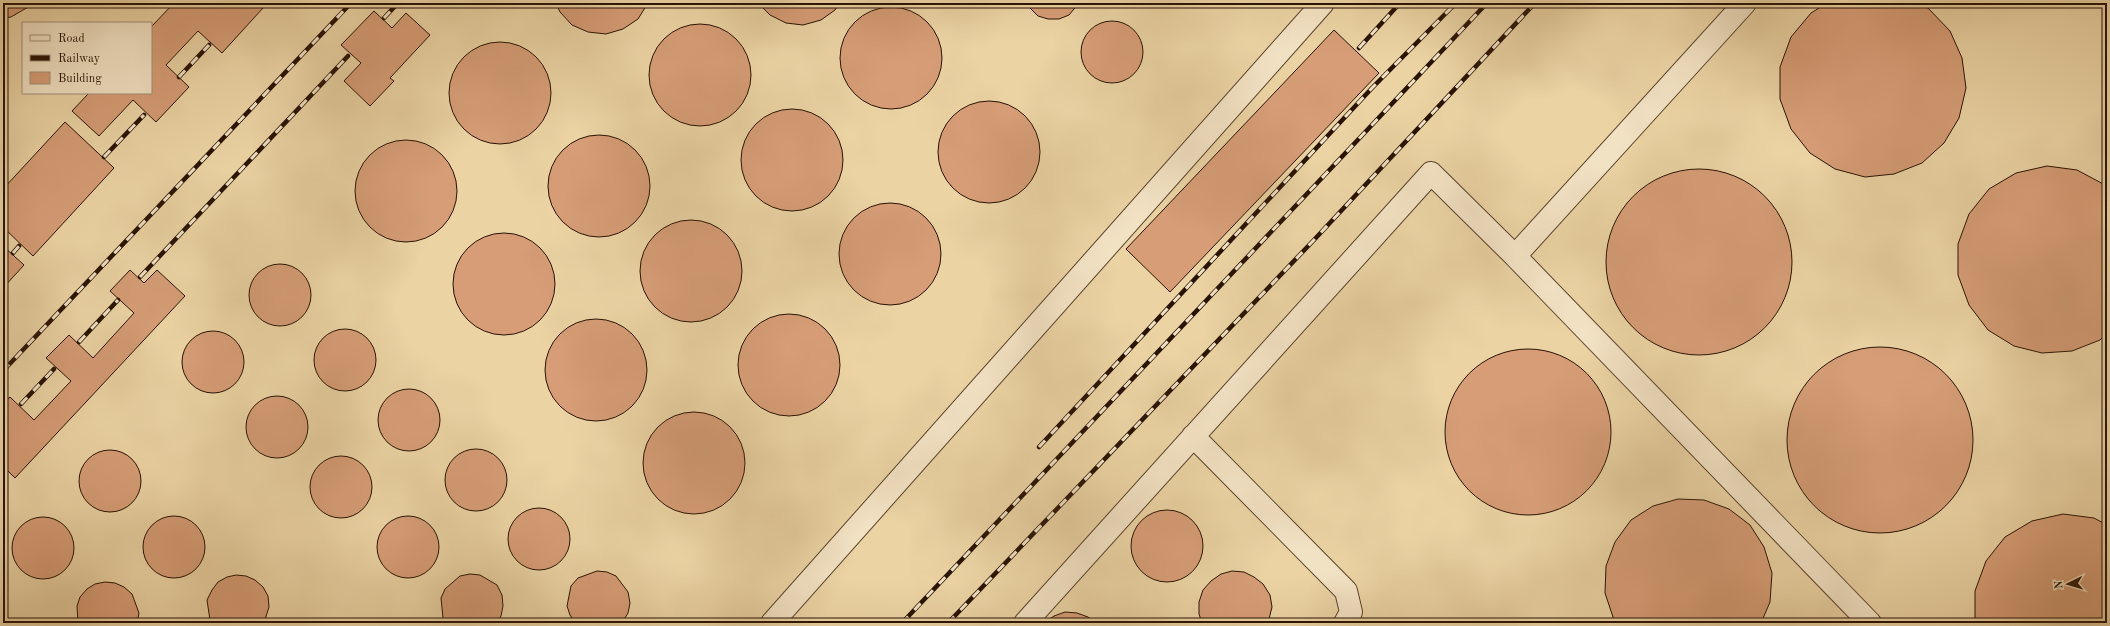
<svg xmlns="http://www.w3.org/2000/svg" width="2110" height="626" font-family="'Old Standard TT',serif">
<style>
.building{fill:#d69d76;stroke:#291304}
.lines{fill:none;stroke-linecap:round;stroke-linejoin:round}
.minor-casing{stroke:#5a432c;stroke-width:24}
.minor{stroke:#f2e2c4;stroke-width:22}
.rail-casing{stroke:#291304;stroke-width:4.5}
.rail{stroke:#f2e2c4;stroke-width:3;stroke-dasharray:9;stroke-linecap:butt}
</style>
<rect width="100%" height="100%" fill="#ebd3a4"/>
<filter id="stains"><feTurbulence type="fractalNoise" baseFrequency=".005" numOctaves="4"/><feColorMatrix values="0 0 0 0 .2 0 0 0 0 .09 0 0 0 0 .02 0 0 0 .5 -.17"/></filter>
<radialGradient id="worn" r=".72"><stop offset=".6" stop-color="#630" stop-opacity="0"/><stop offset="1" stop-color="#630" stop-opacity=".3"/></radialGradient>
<path class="building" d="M3 3H35L11 17 3 18Z
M174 3H258L263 8 222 53 198 31 166 65 189 87 156 122 133 100 99 136 72 111 89 93H151V27Z
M556 3H648L638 19 623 29 606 34 588 32 572 25 560 12Z
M758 3H840L835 10 821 20 803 25 786 23 770 15Z
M1025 3H1079L1069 15 1059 19H1048L1038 16Z
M1827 3H1917L1928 8 1950 31 1962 58 1966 88 1959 118 1944 143 1922 163 1894 174 1865 177 1835 169 1810 153 1791 129 1780 99V67L1791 37 1811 13Z
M840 58a51 51 0 1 1 102 0a51 51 0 1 1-102 0Z
M374 11 392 28 406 13 430 35 390 78 394 81 370 106 344 81 361 63 341 45Z
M1081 52a31 31 0 1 1 62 0a31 31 0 1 1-62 0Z
M649 75a51 51 0 1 1 102 0a51 51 0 1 1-102 0Z
M1334 30 1379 73 1170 292 1126 249Z
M449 93a51 51 0 1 1 102 0a51 51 0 1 1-102 0Z
M938 152a51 51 0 1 1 102 0a51 51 0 1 1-102 0Z
M741 160a51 51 0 1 1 102 0a51 51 0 1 1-102 0Z
M65 122 114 168 33 256 3 227V189Z
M548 186a51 51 0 1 1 102 0a51 51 0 1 1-102 0Z
M355 191a51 51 0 1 1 102 0a51 51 0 1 1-102 0Z
M2047 166 2077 170 2107 186V333L2100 340 2072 351 2042 353 2014 346 1988 330 1969 305 1958 275V244L1969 214 1989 189 2016 173Z
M1606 262a93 93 0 1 1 186 0a93 93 0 1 1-186 0Z
M839 254a51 51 0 1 1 102 0a51 51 0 1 1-102 0Z
M640 271a51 51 0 1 1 102 0a51 51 0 1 1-102 0Z
M453 284a51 51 0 1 1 102 0a51 51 0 1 1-102 0Z
M3 246 24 265 3 288Z
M249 295a31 31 0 1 1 62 0a31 31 0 1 1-62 0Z
M130 270 144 283 157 270 185 296 15 478 3 466V404L10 397 34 420 71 381 46 358 69 335 93 358 134 313 110 291Z
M738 365a51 51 0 1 1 102 0a51 51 0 1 1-102 0Z
M545 370a51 51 0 1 1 102 0a51 51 0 1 1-102 0Z
M314 360a31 31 0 1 1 62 0a31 31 0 1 1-62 0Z
M182 362a31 31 0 1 1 62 0a31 31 0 1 1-62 0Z
M1787 440a93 93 0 1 1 186 0a93 93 0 1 1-186 0Z
M1445 432a83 83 0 1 1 166 0a83 83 0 1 1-166 0Z
M378 420a31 31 0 1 1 62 0a31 31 0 1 1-62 0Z
M246 427a31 31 0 1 1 62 0a31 31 0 1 1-62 0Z
M643 463a51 51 0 1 1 102 0a51 51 0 1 1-102 0Z
M445 480a31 31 0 1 1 62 0a31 31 0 1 1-62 0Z
M79 481a31 31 0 1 1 62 0a31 31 0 1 1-62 0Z
M310 487a31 31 0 1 1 62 0a31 31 0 1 1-62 0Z
M1678 499 1704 500 1729 509 1750 525 1764 547 1772 573 1770 602 1761 623H1616L1614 620 1605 593 1606 566 1615 542 1631 520 1653 506Z
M508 539a31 31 0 1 1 62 0a31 31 0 1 1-62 0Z
M1131 546a36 36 0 1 1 72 0a36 36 0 1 1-72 0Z
M2063 514 2094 518 2107 525V623H1975V591L1986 561 2005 537 2032 521Z
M143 547a31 31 0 1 1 62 0a31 31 0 1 1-62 0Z
M377 547a31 31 0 1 1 62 0a31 31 0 1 1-62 0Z
M12 548a31 31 0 1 1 62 0a31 31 0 1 1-62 0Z
M597 571 607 572 616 576 628 592 630 603 628 613 622 623H575L570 615 567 606 571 586 578 578Z
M1232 571 1244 572 1254 577 1263 584 1270 595 1272 607 1268 623H1202L1199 614V602L1203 590 1211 581 1221 574Z
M470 574 480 575 497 585 502 595 503 606 501 616 497 623H447L443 618 441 598 445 589 460 576Z
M236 575 246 576 255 580 263 587 268 596 269 607 264 623H212L210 620 207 600 212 590 218 582 227 577Z
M105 582 115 583 124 587 132 594 139 613 137 623H78L77 606 80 597 87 589 95 584Z
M1065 612 1077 613 1088 617 1096 623H1044L1054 616Z"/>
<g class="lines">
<defs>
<path id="minor" d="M1515 256 1745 3
M1193 436 1346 591 1351 612 1345 623
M772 623 1323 3
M1025 623 1431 173 1515 256 1870 623"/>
</defs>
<use href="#minor" class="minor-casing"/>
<use href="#minor" class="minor"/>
<defs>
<path id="rail" d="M384 18 398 3
M1359 48 1400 3
M179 77 209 45
M104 157 144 115
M13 253 19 246
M140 277 348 56
M79 342 118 300
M3 371 351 3
M21 404 54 369
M1039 447 1372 88 1456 3
M902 623 1487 3
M948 623 1313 241 1535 3"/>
</defs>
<use href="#rail" class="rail-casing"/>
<use href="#rail" class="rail"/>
</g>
<rect width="2110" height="626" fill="none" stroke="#ebd3a4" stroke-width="16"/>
<rect x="4" y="4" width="2102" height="618" fill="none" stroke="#291304" stroke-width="2"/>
<rect x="8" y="8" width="2094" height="610" fill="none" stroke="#291304"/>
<rect x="22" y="22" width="130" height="72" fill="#f2e2c4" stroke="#a28f77"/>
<rect x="30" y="35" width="20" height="6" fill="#f2e2c4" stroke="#a28f77"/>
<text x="58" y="42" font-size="12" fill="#291304">Road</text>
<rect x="30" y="55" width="20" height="6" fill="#291304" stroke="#a28f77"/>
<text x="58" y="62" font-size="12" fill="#291304">Railway</text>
<rect x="30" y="72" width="20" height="12" fill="#d69d76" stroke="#a28f77"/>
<text x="58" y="82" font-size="12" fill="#291304">Building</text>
<g transform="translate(2068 584) rotate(265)" stroke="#f2e2c4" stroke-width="3" paint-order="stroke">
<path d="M0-3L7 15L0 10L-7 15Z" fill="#291304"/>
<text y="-6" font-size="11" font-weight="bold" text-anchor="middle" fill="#291304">N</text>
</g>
<rect width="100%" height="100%" filter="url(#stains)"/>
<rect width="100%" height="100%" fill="url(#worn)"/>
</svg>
